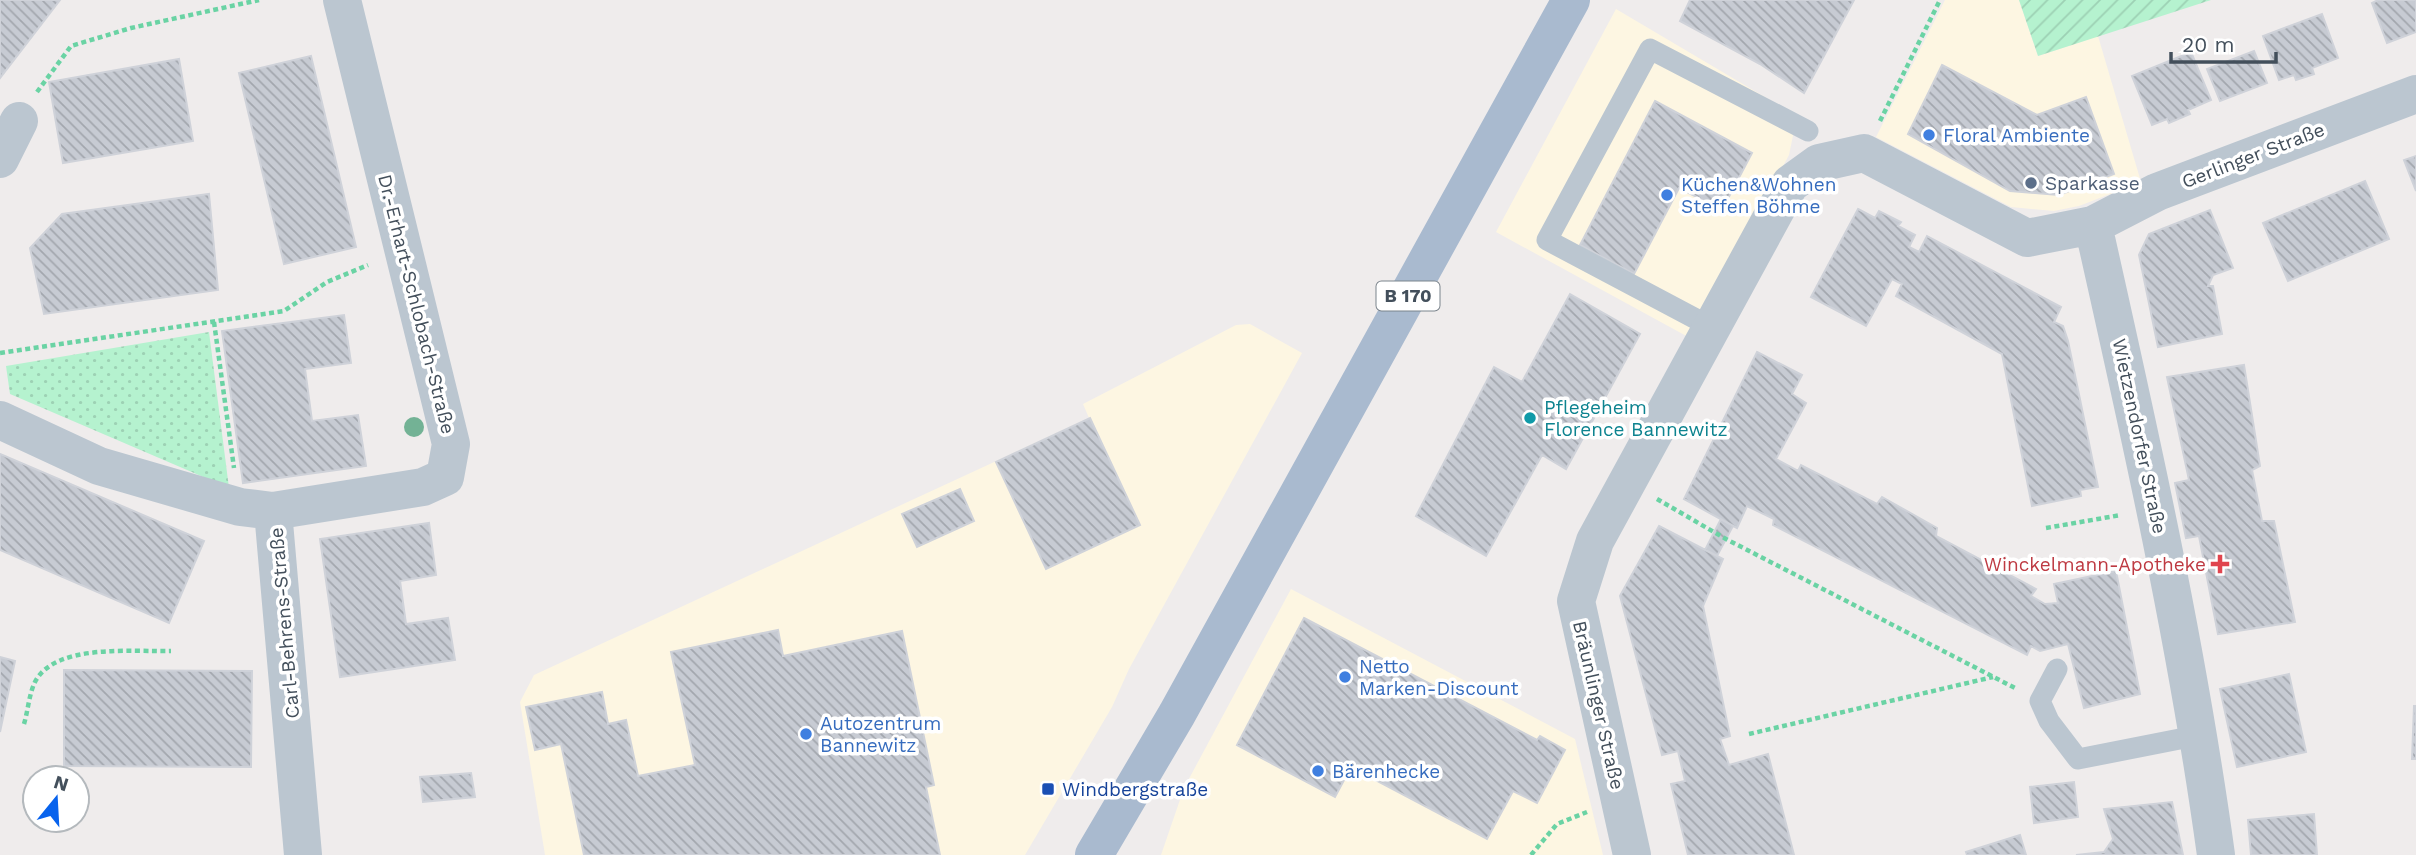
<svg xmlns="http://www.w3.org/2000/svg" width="2416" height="855" font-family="'Work Sans',sans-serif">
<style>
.commercial{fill:#fdf6e2}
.grass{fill:url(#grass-dots)}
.garden{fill:url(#garden-furrows)}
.building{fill:url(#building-back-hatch);stroke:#cfd2d9;stroke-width:2}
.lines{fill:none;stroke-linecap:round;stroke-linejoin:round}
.path{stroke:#6ad3a4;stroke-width:4.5;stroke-dasharray:5 3.5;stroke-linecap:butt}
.service{stroke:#bbc6d0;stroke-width:21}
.minor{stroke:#bbc6d0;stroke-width:38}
.primary{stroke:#a9bacf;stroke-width:38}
.tree{fill:#73b295}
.shop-dot{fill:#3f7fe0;stroke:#fff;stroke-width:2.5}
.service-dot{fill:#5c6f8a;stroke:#fff;stroke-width:2.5}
.culture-dot{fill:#0f9aa8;stroke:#fff;stroke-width:2.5}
.health-dot{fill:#e0444e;stroke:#fff;stroke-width:2.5}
.transit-dot{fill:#1a4fb4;stroke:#fff;stroke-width:2.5}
.labels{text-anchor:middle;stroke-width:7;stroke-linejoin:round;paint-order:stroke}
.shield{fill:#fff;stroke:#7b848c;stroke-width:2}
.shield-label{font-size:18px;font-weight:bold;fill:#434f5b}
.shop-label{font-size:19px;fill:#366cbe;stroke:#fff;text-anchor:start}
.street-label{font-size:19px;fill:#434f5b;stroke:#fff}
.service-label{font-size:19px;fill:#4e5e75;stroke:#fff;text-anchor:start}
.culture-label{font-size:19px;fill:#0d838f;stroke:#fff;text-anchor:start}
.health-label{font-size:19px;fill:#be3a42;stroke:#fff;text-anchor:end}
.transit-label{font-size:19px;fill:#164399;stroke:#fff;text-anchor:start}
</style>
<defs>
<pattern id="grass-dots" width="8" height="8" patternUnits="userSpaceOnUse" patternTransform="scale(1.75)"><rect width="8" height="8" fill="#b5f2cf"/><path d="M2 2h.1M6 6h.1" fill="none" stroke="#9dd1b4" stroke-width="1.8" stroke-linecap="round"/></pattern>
<pattern id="garden-furrows" width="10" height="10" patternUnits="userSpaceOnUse" patternTransform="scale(1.75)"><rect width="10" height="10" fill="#b5f2cf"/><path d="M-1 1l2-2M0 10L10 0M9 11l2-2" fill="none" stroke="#9dd1b4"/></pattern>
<pattern id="building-back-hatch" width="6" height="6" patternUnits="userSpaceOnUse" patternTransform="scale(1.75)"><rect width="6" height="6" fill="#c7cbd3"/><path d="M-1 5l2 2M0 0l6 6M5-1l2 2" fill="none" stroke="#a3a7ae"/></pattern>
</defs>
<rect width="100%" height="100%" fill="#efecec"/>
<path class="commercial" d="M1945 0H2019L2038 56 2098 36 2141 182 2079 206 2054 211 2011 207 1876 137Z
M1616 9 1797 116 1789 155 1690 338 1496 232Z
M1250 324 1302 353 1129 669 1112 707 1025 855H545L520 702 534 675 1089 418 1083 404 1236 325Z
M1291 589 1575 739 1603 855H1161L1184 788Z"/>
<path class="grass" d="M209 332 229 488 10 394 6 366Z"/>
<path class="garden" d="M2019 0H2211L2038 56Z"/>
<path class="building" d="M0 0H60L0 78Z
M1690 0H1854L1804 93 1760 64 1680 21Z
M2378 0H2416V32L2387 43 2372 3Z
M2322 14 2338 58 2312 68 2314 74 2296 80 2294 75 2279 80 2263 36Z
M2254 51 2267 83 2220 101 2207 69Z
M2191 52 2211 100 2188 110 2190 114 2169 123 2167 119 2152 125 2132 76Z
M311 56 356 247 284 264 239 73Z
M179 59 193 141 63 163 49 82Z
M1942 65 2037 115 2086 97 2114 174 2059 195 2010 191 1908 134Z
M1655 101 1752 153 1722 210 1679 188 1634 274 1580 245Z
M2416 156V191L2404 160Z
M2365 181 2389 239 2288 281 2263 223Z
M209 194 218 290 44 314 30 248 62 214Z
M1858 209 1875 218 1879 211 1901 222 1898 226 1915 235 1909 247 1919 252 1927 236 2061 307 2054 322 2063 326 2068 341 2098 487 2080 490 2081 496 2032 506 2002 354 1896 296 1902 284 1892 279 1866 326 1811 297Z
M2210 210 2233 268 2213 275 2208 286H2213L2222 334 2158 347 2139 255 2149 234Z
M1570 294 1640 334 1566 469 1542 455 1486 556 1416 516 1494 367 1522 382Z
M344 315 351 363 305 369 312 421 358 415 366 466 243 483 222 331Z
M1757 352 1802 375 1792 394 1806 403 1776 459 1798 471 1801 465 1877 504 1882 497 1937 528 1936 536 2036 589 2031 596 2045 604 2058 603 2054 584 2116 571 2140 694 2084 708 2068 644 2040 651 2031 646 2027 655 1773 525 1774 519 1747 506 1737 528 1684 499Z
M2244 365 2260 466 2252 470 2262 521H2274L2295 622 2218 634 2199 536 2186 538 2175 483 2189 480 2167 377Z
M1090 418 1140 525 1046 569 996 462Z
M0 454 204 541 169 623 0 550Z
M960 489 974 521 917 547 902 514Z
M1721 519 1733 526 1717 556 1705 550Z
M429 523 436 575 400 581 406 624 448 618 455 660 340 677 320 539Z
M1659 526 1723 559 1703 606 1730 736 1720 739 1729 765 1768 754 1794 855H1688L1671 784 1685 781 1678 751 1662 755 1620 596Z
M1304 618 1537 740 1540 736 1565 750 1537 803 1513 791 1487 839 1351 767 1335 797 1237 745Z
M778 630 783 656 902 631 934 785 926 787 940 855H584L561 744 535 750 526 707 602 692 608 724 626 720 638 776 695 765 671 652Z
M0 657 15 661 0 732Z
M64 670 252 671 251 767 64 766Z
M2289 674 2306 752 2237 767 2220 689Z
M2414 706H2416V759H2412Z
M471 773 475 797 423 802 420 777Z
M2074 782 2078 817 2034 823 2030 787Z
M2172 802 2183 855H2076L2104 852 2113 839 2104 809Z
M2314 814 2317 855H2251L2248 820Z
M2020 835 2026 855H1967L1966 852Z"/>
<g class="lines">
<path class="path" d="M37 92 71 46 131 28 259 0
M1880 121 1940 0
M214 322 234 468
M0 353 284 311 327 282 368 265
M1657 499 1726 539 2015 688
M2046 528 2121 515
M24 724C28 711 29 694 35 682 55 643 132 652 171 651
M1749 734 1993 677
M1531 855 1557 824 1587 812"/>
<path class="service" d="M1713 328 1547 240 1650 49 1808 131
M2057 669 2040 701 2049 721 2078 759 2200 735"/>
<path class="minor" d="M0 159 19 121
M2093 225C2140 434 2187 643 2216 855
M0 420 99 466 240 507 273 511 303 855
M273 511 423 487 445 477 451 444 342 0
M1632 855 1576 601 1595 541 1790 184 1819 163 1864 153 2027 238 2093 225 2157 192 2416 94"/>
<path class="primary" d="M1094 855 1177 714 1571 0"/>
</g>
<circle class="tree" cx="414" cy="427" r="10"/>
<g class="shop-dot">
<circle cx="1929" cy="135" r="7"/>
<circle cx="1667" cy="195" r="7"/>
<circle cx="1345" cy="677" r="7"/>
<circle cx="806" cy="734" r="7"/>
<circle cx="1318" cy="771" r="7"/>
</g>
<circle class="service-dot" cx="2031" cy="183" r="7"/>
<circle class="culture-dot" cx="1530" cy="418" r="7"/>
<path class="health-dot" d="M2216.5 553.5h7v7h7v7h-7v7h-7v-7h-7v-7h7z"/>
<rect class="transit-dot" x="1041" y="782" width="14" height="14" rx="3.5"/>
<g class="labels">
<rect class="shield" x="1376.5" y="281.5" width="63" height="29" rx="5"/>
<g class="shield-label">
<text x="1408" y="302">B 170</text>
</g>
<g class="shop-label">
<text x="1943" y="142">Floral Ambiente</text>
<text x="1681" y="191">Küchen&amp;Wohnen<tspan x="1681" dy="22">Steffen Böhme</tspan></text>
<text x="1359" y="673">Netto<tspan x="1359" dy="22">Marken-Discount</tspan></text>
<text x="820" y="730">Autozentrum<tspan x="820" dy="22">Bannewitz</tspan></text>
<text x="1332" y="778">Bärenhecke</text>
</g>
<g class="street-label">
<text transform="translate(2253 155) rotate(-21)" y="7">Gerlinger Straße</text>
<text transform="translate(417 304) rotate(76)" y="7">Dr.-Erhart-Schlobach-Straße</text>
<text transform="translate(2140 436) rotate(78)" y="7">Wietzendorfer Straße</text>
<text transform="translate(284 623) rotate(-95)" y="7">Carl-Behrens-Straße</text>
<text transform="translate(1599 705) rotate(77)" y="7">Bräunlinger Straße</text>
</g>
<g class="service-label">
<text x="2045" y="190">Sparkasse</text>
</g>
<g class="culture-label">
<text x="1544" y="414">Pflegeheim<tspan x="1544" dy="22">Florence Bannewitz</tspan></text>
</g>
<g class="health-label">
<text x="2206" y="571">Winckelmann-Apotheke</text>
</g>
<g class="transit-label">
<text x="1062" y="796">Windbergstraße</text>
</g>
</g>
<g transform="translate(56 799) rotate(18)"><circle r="33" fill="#ffffff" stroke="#b4b9bd" stroke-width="2"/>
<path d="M0-5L12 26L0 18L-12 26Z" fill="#0863ed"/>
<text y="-10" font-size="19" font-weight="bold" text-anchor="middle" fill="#434f5b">N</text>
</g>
<path d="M2171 52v10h105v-10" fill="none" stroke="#434f5b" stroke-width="3.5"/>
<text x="2182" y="52" font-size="21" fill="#434f5b" stroke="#ffffff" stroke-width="5" paint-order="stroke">20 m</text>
</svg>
